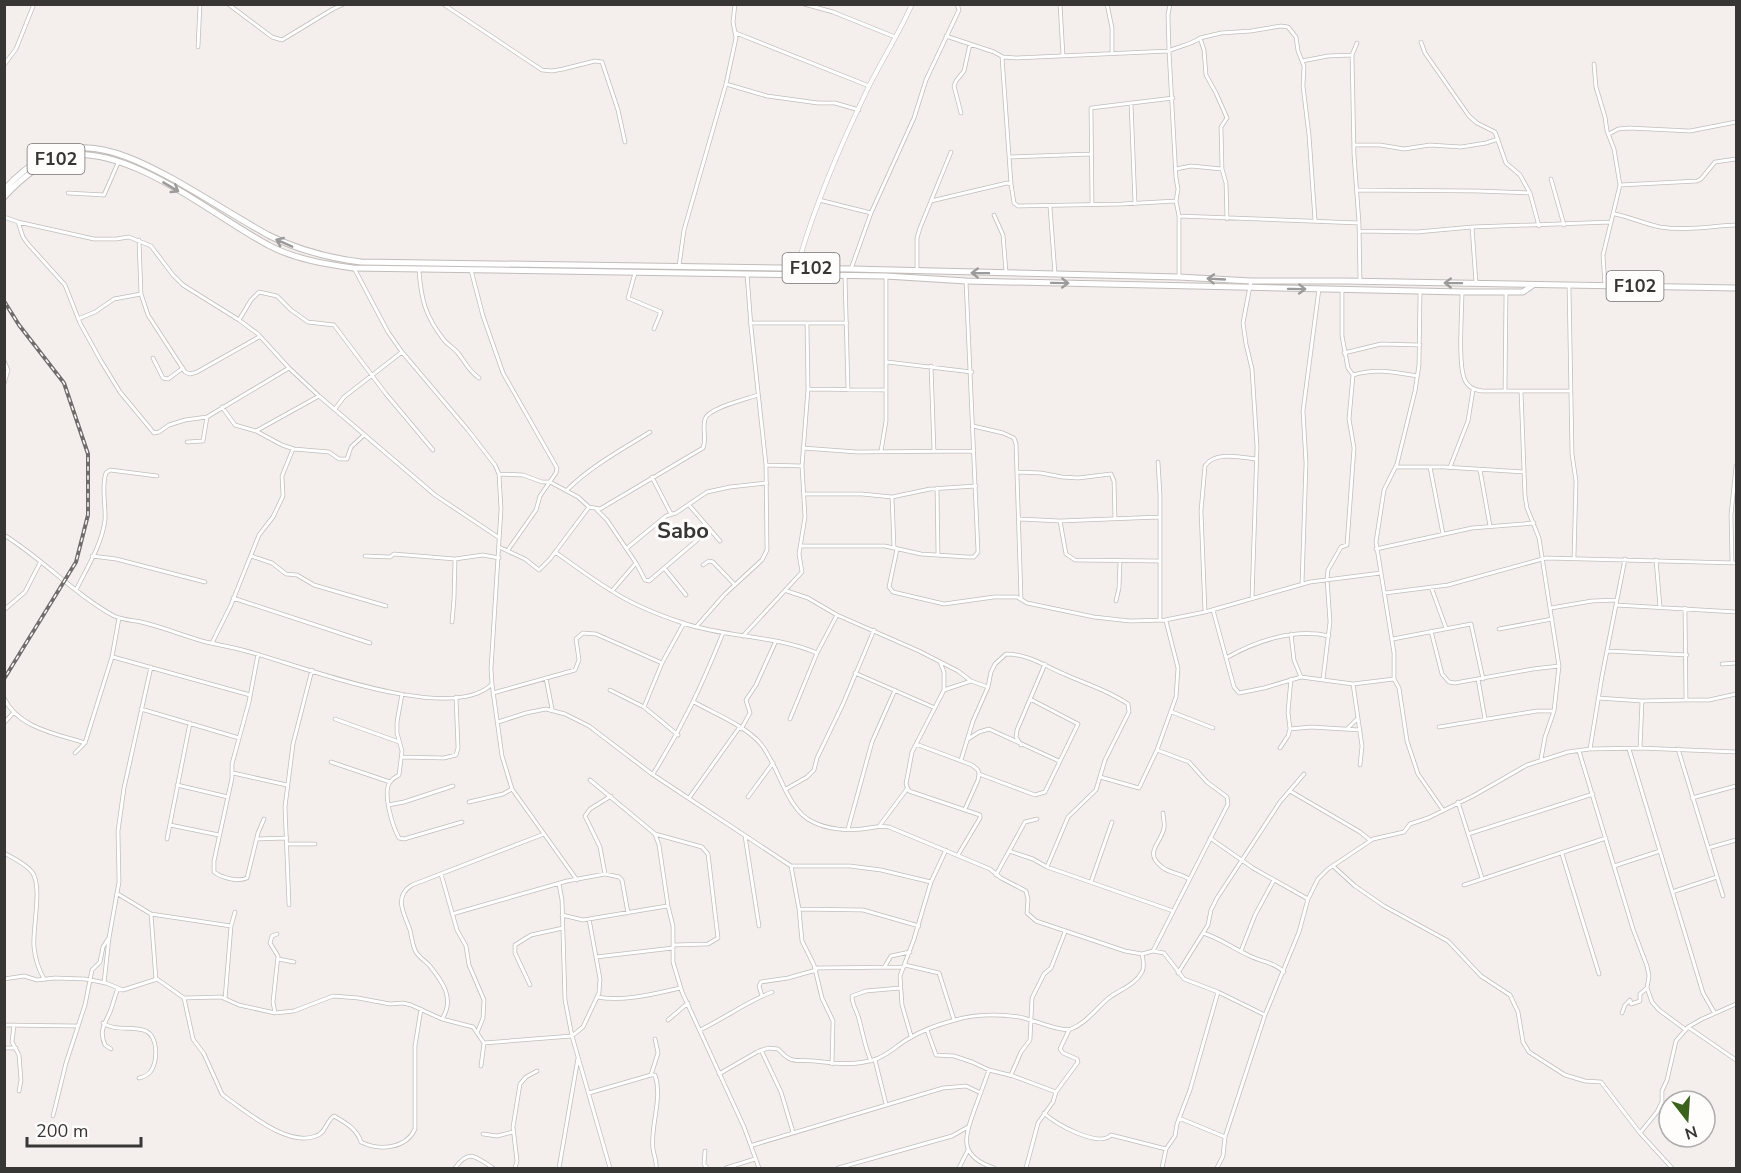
<svg xmlns="http://www.w3.org/2000/svg" width="1741" height="1173" font-family="'Nunito Sans',sans-serif">
<style>
.lines{fill:none;stroke-linecap:round;stroke-linejoin:round}
.minor-casing{stroke:#c1bdbb;stroke-width:4.5}
.tertiary-casing{stroke:#c1bdbb;stroke-width:5}
.primary-casing{stroke:#c1bdbb;stroke-width:7}
.minor{stroke:#fff;stroke-width:3}
.tertiary{stroke:#fff;stroke-width:4}
.primary{stroke:#fff;stroke-width:5}
.rail-casing{stroke:#6f6c6b;stroke-width:4}
.rail{stroke:#fffdfc;stroke-width:1.5;stroke-dasharray:4.5;stroke-linecap:butt}
.oneway{stroke:#9c9a9a}
.labels{text-anchor:middle;stroke-width:6;stroke-linejoin:round;paint-order:stroke}
.shield{fill:#fffdfc;stroke:#747271;stroke-width:1.5}
.shield-label{font-size:18px;font-weight:bold;fill:#383635}
.quarter-label{font-size:22px;font-weight:bold;fill:#383635;stroke:#fffdfc}
</style>
<rect width="100%" height="100%" fill="#f4efed"/>
<g class="lines">
<defs>
<path id="minor" d="M228 4 272 37 282 40 333 9 344 4
M443 4 542 70 552 71 563 69 595 61 602 62 618 110 625 142
M804 4 833 12 895 37
M1060 4 1063 56
M1107 4 1112 28V52
M1170 4 1168 15 1169 51 1176 178 1178 189 1176 201 1179 216V277
M736 33 869 86
M946 36 994 52 1003 57 1016 58 1169 51C1179 46 1193 44 1200 38L1221 33 1251 31 1281 26 1288 27 1296 37 1298 51 1304 66 1303 86 1309 135 1315 220
M1200 38 1204 50 1206 75 1216 93 1227 118 1221 127 1222 169 1226 183 1227 219
M1421 42 1425 53 1469 116 1477 123 1495 132 1506 163 1520 175 1530 193 1539 226
M1357 43 1352 55 1354 155 1359 223 1360 282
M198 47 200 4
M1002 57 1011 184 1014 203 1018 206 1122 204 1176 201
M1302 61 1328 56 1352 55
M1594 64 1596 87 1605 117 1607 131 1614 149 1620 185 1603 255 1605 286
M4 65 16 49 34 4
M726 84 767 96 818 103H835L859 110
M1131 103 1135 204
M961 113 954 86 956 81 964 71 970 44
M1609 134 1618 129 1629 128 1690 131 1736 122
M1354 145H1380L1404 149 1430 145 1461 147 1486 143 1498 139
M1010 157 1092 154
M1176 169 1191 166 1222 169
M1551 179 1564 225
M1620 185 1697 181 1701 179 1715 162 1736 159
M1358 190 1477 191 1530 193
M68 193 104 195 118 163
M819 200 871 213
M931 201 1007 183 1011 184
M1092 205 1091 108 1173 98
M1050 207 1055 274
M1615 214C1630 217 1645 224 1660 227 1686 231 1711 226 1736 225
M994 215 1003 235 1006 272
M1179 216 1359 223
M4 217 18 222 94 239H116L129 237 151 246 173 275 183 285 239 320 258 334 289 368 319 396 435 495 498 537
M18 222 23 237 28 244 65 285 80 323 101 361 120 392 154 433 159 432 169 425 185 420 207 417 289 368
M1472 227 1476 283
M1359 231 1417 232 1472 227 1611 222
M139 240 141 294 148 315 185 372 190 374 197 372 259 337
M679 266 684 230 726 84 736 38 733 22 735 4
M354 268 388 332 402 352 468 430 495 465 499 474 501 509 491 669 492 684 502 756 512 789 577 880
M851 269 871 213 914 118 926 80 959 10 957 4
M917 269V238L920 228 951 152
M419 270C421 299 425 316 444 340 448 345 454 348 458 353 466 363 468 370 479 378
M471 270 483 316 503 373 557 468 556 473 540 496 536 510 508 550
M635 273 628 298 661 312 654 329
M845 276 848 390
M1251 281 1243 323 1246 344 1252 369 1257 447 1252 598
M1569 285 1572 454 1576 481 1574 558
M1420 292 1419 365 1415 391 1397 464 1384 490 1376 542 1394 653V679L1399 688 1407 741 1418 774 1443 810
M1462 292C1462 313 1458 360 1464 378 1467 387 1474 390 1482 391H1571
M78 319 95 312 114 299 141 294
M239 320 251 300 259 292 277 296 291 310 308 322 334 325 386 394 433 450
M750 323H847
M1344 353 1381 344 1420 345
M153 358 163 378 168 379 183 368
M4 361 8 370 4 384
M887 362 972 372
M931 366 934 451
M1353 375C1375 368 1394 372 1417 376
M808 389 886 390
M1505 391 1506 292
M1521 391 1525 496 1527 508 1539 538 1559 666 1554 711 1545 737 1541 759
M222 407 235 425 256 431 282 445 294 449 329 452 339 459H347L351 447 364 435
M335 409 344 397 402 352
M973 426 1003 433 1014 438 1016 444 1021 598
M256 431 319 396
M187 442 203 441 207 417
M803 448 857 452 974 451
M881 451 886 421V276
M1158 462 1160 495V619
M766 465 802 466
M1396 467H1444L1524 472
M1430 467 1443 534
M1450 467 1468 421 1473 390
M1480 470 1490 526
M1017 472 1041 473 1062 477 1078 478 1111 474 1114 481 1115 518
M499 474 523 475 542 482H550L578 497 589 507 600 509 703 448C707 439 702 429 705 419 708 408 747 399 758 395
M652 477 671 514
M937 488 938 555
M567 490C591 466 621 450 650 432
M804 494H862L892 497 930 489 976 486
M892 497 894 548
M689 505 720 541
M597 510 607 520 636 563 612 591
M1020 519 1060 521 1159 517
M1060 521 1066 554 1075 560 1159 561
M4 535C43 559 74 594 114 616 123 620 132 620 141 622 163 627 184 636 206 642 219 645 233 647 246 651 297 664 450 726 492 684
M801 546H885L921 554 967 557H974L978 552 966 281
M499 547 525 559 539 570 550 559 589 507
M627 548 666 516 676 513 707 492 730 487 767 483
M897 549 889 587 893 592 944 604 994 597H1017L1027 603 1094 617 1130 621 1165 620 1205 612 1310 582 1381 573
M1376 549 1472 528 1534 523
M555 552C574 565 592 579 612 591 633 605 659 615 683 623 727 638 775 635 817 653
M92 556 116 559 205 582
M251 556 272 563 286 574 297 575 314 585 386 606
M365 556 390 557 394 554 455 559 483 555 499 558
M1656 560 1660 607
M1732 562 1731 515 1736 466
M636 563 645 580 649 581 710 529
M703 565 709 561 713 562 735 585
M665 569 686 595
M1302 584 1306 463 1303 411 1319 289
M1431 587 1446 628
M76 590C87 568 102 544 105 520 106 505 101 486 106 473L110 470 157 476
M787 591 808 598 837 615 919 651 958 671 971 681 988 687
M1385 593 1448 585 1546 558 1736 563
M233 598 370 643
M1116 601 1119 588 1120 561
M1616 605 1736 612
M1551 608 1592 601 1617 600
M4 610 25 592 40 563
M1213 610 1234 687 1239 693 1264 688 1301 677 1353 684 1394 679
M1205 612 1201 511 1205 466C1214 451 1241 457 1256 459
M452 622 454 599 455 559
M696 627 725 594 762 560 767 550 766 465 751 327 747 274
M1499 629 1552 619
M1431 631 1442 674 1449 682 1455 683 1533 669 1559 666
M1291 634 1294 660 1301 677
M743 636 802 572 799 554 805 517 802 466 808 389 807 323
M1393 639 1471 624 1483 679
M212 643 231 605 259 535 273 517 283 496 282 476 293 449
M1608 651 1687 655
M258 654 249 702 232 764V778L214 861V872C222 878 238 882 247 878L258 833 264 819
M113 657 250 695
M1226 658C1256 641 1294 628 1329 636
M940 662 944 672V690
M1722 664 1736 663
M855 673 935 708
M546 678 552 709
M1323 679 1330 622 1327 579 1328 570 1341 547 1347 545 1354 448 1349 419 1353 375 1348 368 1342 336V290
M1478 679 1485 719
M1353 684 1362 746 1360 765
M610 690 644 707 678 735
M493 693 575 670 579 660 576 639 583 633 596 634 662 663
M402 694 397 722V733L402 751 399 775C396 777 393 778 391 781 381 791 393 827 399 838L404 839 462 822
M4 698C18 728 57 734 85 743
M1598 698 1642 701 1686 700 1685 608
M1686 700H1709L1736 694
M694 702C715 714 744 725 760 743 779 765 786 810 813 822 827 829 847 831 862 829 872 828 879 825 889 827L990 869 1001 878 1026 891 1028 899 1027 913 1036 921 1125 951 1142 954 1153 951 1164 953 1184 979 1218 992 1265 1015
M644 707 662 663 684 623
M141 709 239 738
M1172 712 1213 728
M335 719 399 742
M790 719 817 653 837 615
M498 722 526 713 546 709 565 714 589 726 652 774 791 866H850L881 870 931 882
M4 723 14 712
M1439 727 1537 711H1554
M741 729 750 713 746 700 756 685 775 643
M1290 729 1311 727 1360 730
M1347 729 1358 718
M968 739 979 732 989 729 1059 761
M916 744 972 765 978 770 979 774 1035 795 1045 792 1078 724 1030 699
M1021 745 1016 737 1017 730 1045 664
M1280 748 1288 736 1290 729 1288 712 1291 679
M1640 748 1642 701
M1590 749 1602 676 1625 559
M1629 749 1703 993 1714 1012
M1678 749 1723 896
M1579 751 1633 929 1647 966 1649 976 1647 988 1652 1002 1659 1010 1686 1030
M75 753 85 743 112 657 119 618
M402 757 444 758 456 755 458 748 456 697
M961 760 973 721 988 687 991 672 995 664 1006 654C1028 654 1045 666 1064 674 1086 684 1108 690 1128 704L1129 712 1105 760 1096 790 1068 817 1047 867
M331 762 390 782
M233 773 287 785
M653 774C683 726 702 685 723 633
M1100 777 1139 788 1157 750 1176 697 1178 668 1166 621
M590 780 655 834 659 845 668 906 673 926V962L682 992 744 1127 759 1168
M177 785 228 797
M786 789 807 777 814 770 817 758 843 704 874 630
M1290 791 1360 832 1370 840
M748 797 773 763
M689 798 739 728
M1692 798 1736 786
M469 802 503 794 512 789
M1458 802 1482 878
M388 805 404 802 453 786
M965 809 978 780 979 774
M1163 813C1163 817 1165 823 1164 828 1161 844 1143 852 1162 867 1169 873 1180 873 1189 879
M170 825 219 835
M880 825 907 789
M848 829 872 742 895 690
M655 834 702 847 708 854 718 938 708 944 674 945
M1468 834 1593 794
M745 836 759 926
M1210 838 1253 868 1308 899
M167 839 190 723
M257 839 287 838
M288 844H315
M1708 848 1736 840
M1009 851 1033 859 1047 867 1173 911
M4 853C13 858 26 864 32 872 43 886 32 930 34 947 35 957 39 970 44 979
M1562 854 1599 974
M958 855 980 818V815L909 791 906 784 912 752 944 690 971 681
M791 866 799 909 802 941 814 965 822 998 833 1021 832 1064
M1333 866 1355 886 1384 906 1448 941 1481 976 1510 995 1518 1012 1523 1042 1529 1052 1565 1075 1585 1081 1601 1082 1640 1133 1672 1168
M1614 866 1660 851
M441 874 457 930 466 946 469 965 484 1000 483 1018 477 1033
M605 874 600 847 585 816 590 809 611 796
M996 875 1025 822 1037 819
M1091 882 1112 822
M559 884 562 900 565 1000 572 1036 610 1168
M1464 885 1606 838
M1672 892 1717 877
M118 894 151 914 231 926
M289 905 285 807 293 744 312 670
M799 909 863 910 919 926
M151 914 156 980
M452 914 567 881 605 874 619 877 622 880 628 913
M562 915 583 920 667 906
M1203 933C1220 938 1234 949 1250 956 1262 962 1274 962 1284 972
M1153 951 1228 804 1227 797 1207 782 1189 762 1157 750
M1241 951 1255 915 1274 880
M596 957 673 948
M278 959 294 962
M905 965 939 973 954 1020
M885 966 891 956 910 952
M816 968 904 967
M1178 973 1208 925 1211 910 1217 898 1280 802 1304 774
M4 979 24 976 37 980 55 978 85 979 106 983 123 990 157 979 184 998 221 997 239 1005 275 1013 294 1011 333 996 358 998 390 1004 403 1003 411 1005 442 1019 473 1027 484 1043 481 1066
M104 983 109 938 119 882 118 831 124 788 151 667
M530 985 515 953V945L531 935 563 928
M762 996 759 986 761 982 788 978 816 970
M597 997C625 1002 653 994 680 988
M184 998 193 1039 204 1054 222 1094 228 1099C250 1114 288 1147 316 1136 326 1133 326 1121 334 1116 346 1123 357 1129 361 1142 379 1151 406 1149 415 1129V1046L421 1009
M225 999 231 926 235 912
M275 1013 273 1002 278 956 270 943 272 936 277 934
M1622 1013 1625 1005 1630 1000 1631 1004 1640 1001V994L1647 988
M442 1019C455 999 443 982 429 965 425 961 419 957 416 952 412 945 412 937 410 930 404 913 393 897 412 885L544 834
M668 1020 688 1003
M103 1023C115 1032 132 1025 146 1031 158 1037 158 1060 151 1071 148 1075 144 1077 139 1078
M4 1025 78 1026
M14 1025 12 1042 19 1055 21 1080 19 1091
M1688 1027 1736 1060
M700 1030C725 1018 746 1002 772 992
M927 1030 936 1055 954 1056 972 1062 989 1070 1013 1076 1056 1092
M911 1036 902 1005 900 976 914 939 931 882 946 850
M484 1043 572 1036 583 1027 599 993 600 979 589 919
M4 1048H16
M111 1049 105 1045C99 1031 104 1025 110 1012 113 1004 115 996 118 988
M761 1050 781 1092 793 1132
M875 1060 886 1104
M871 1061C865 1047 863 1034 859 1019 857 1011 852 1005 852 996L866 991 900 988
M989 1070C984 1084 979 1097 974 1111 964 1139 959 1156 994 1168
M719 1074 757 1052 768 1048 778 1049C793 1065 794 1059 814 1061 834 1063 853 1066 873 1060 886 1057 897 1045 908 1039 922 1030 940 1024 955 1020 974 1014 1000 1014 1019 1017 1032 1019 1063 1033 1071 1029 1087 1023 1097 1007 1110 997 1121 989 1135 985 1142 972 1145 967 1143 959 1142 954
M651 1075 658 1053 655 1039
M1011 1075 1021 1052 1030 1040 1032 998 1044 974 1051 968 1065 932
M589 1093 651 1075H655C663 1099 650 1126 653 1149 654 1156 657 1161 656 1168
M1044 1113C1055 1124 1099 1148 1111 1135L1166 1149
M53 1116 66 1063 85 1005 92 970 100 962 103 947 108 939
M1179 1118 1225 1137
M1640 1133 1657 1112 1662 1102V1091L1667 1080 1676 1041 1688 1027 1702 1019 1736 1004
M483 1134 497 1136 513 1132
M753 1145 943 1088 966 1086 981 1093
M705 1151 704 1164 707 1168
M455 1168C469 1148 476 1157 493 1168
M515 1168 517 1161 513 1127 520 1084 526 1077 537 1071
M559 1168 578 1058
M726 1168 755 1159
M838 1168 952 1136 968 1127
M959 1168 968 1150
M1026 1168 1038 1123 1053 1102 1056 1092 1078 1062 1077 1059 1063 1053 1060 1049 1069 1030
M1162 1168 1166 1149 1175 1136 1177 1124 1190 1090 1218 992
M1217 1168 1223 1156 1225 1137 1265 1015 1299 932 1308 899 1318 879 1328 869 1373 839 1404 832 1410 824 1428 818 1473 796 1527 765 1568 752 1590 749 1640 748 1736 752"/>
<path id="tertiary" d="M797 268C814 205 841 144 869 86 883 58 900 32 912 4"/>
<path id="primary" d="M4 190C60 128 107 143 173 179 205 197 236 217 268 235 298 250 328 258 361 262L851 269 1179 277 1251 281H1344L1736 288
M4 197C19 181 38 164 59 157 124 139 214 217 270 246 295 259 325 264 353 268L886 276 966 281 1462 292H1523L1533 285"/>
</defs>
<use href="#minor" class="minor-casing"/>
<use href="#tertiary" class="tertiary-casing"/>
<use href="#primary" class="primary-casing"/>
<use href="#minor" class="minor"/>
<use href="#tertiary" class="tertiary"/>
<use href="#primary" class="primary"/>
<defs>
<path id="rail" d="M4 301 19 325 64 383 88 454V515L76 562 4 679"/>
</defs>
<use href="#rail" class="rail-casing"/>
<use href="#rail" class="rail"/>
</g>
<defs><path id="oneway-shaft" d="M-6 0H5M1.5-3L5.5 0L1.5 3" fill="none" stroke-width="1.6" stroke-linecap="round" stroke-linejoin="round" transform="scale(1.5)"/></defs>
<g class="oneway">
<use href="#oneway-shaft" transform="translate(171 187) rotate(31)"/>
<use href="#oneway-shaft" transform="translate(284 243) rotate(-156)"/>
<use href="#oneway-shaft" transform="translate(980 273) rotate(-179)"/>
<use href="#oneway-shaft" transform="translate(1216 279) rotate(-177)"/>
<use href="#oneway-shaft" transform="translate(1060 283) rotate(1)"/>
<use href="#oneway-shaft" transform="translate(1453 283) rotate(-179)"/>
<use href="#oneway-shaft" transform="translate(1297 289) rotate(1)"/>
</g>
<g class="labels">
<g class="shield">
<rect x="27.5" y="144" width="57" height="30" rx="4.5"/>
<rect x="782.5" y="253" width="57" height="30" rx="4.5"/>
<rect x="1606.5" y="271" width="57" height="30" rx="4.5"/>
</g>
<g class="shield-label">
<text x="56" y="165">F102</text>
<text x="811" y="274">F102</text>
<text x="1635" y="292">F102</text>
</g>
<g class="quarter-label">
<text x="683" y="538">Sabo</text>
</g>
</g>
<rect width="1741" height="1173" fill="none" stroke="#383635" stroke-width="12"/>
<g transform="translate(1687 1119) rotate(163)"><circle r="28" fill="#fffdfc" stroke="#afadac" stroke-width="1.5"/>
<path d="M0-4.5L10 22L0 15L-10 22Z" fill="#3a621d"/>
<text y="-9" font-size="16" font-weight="bold" text-anchor="middle" fill="#383635">N</text>
</g>
<path d="M27 1137v9h114v-9" fill="none" stroke="#383635" stroke-width="3"/>
<text x="36" y="1137" font-size="18" fill="#383635" stroke="#fffdfc" stroke-width="4.5" paint-order="stroke">200 m</text>
</svg>
